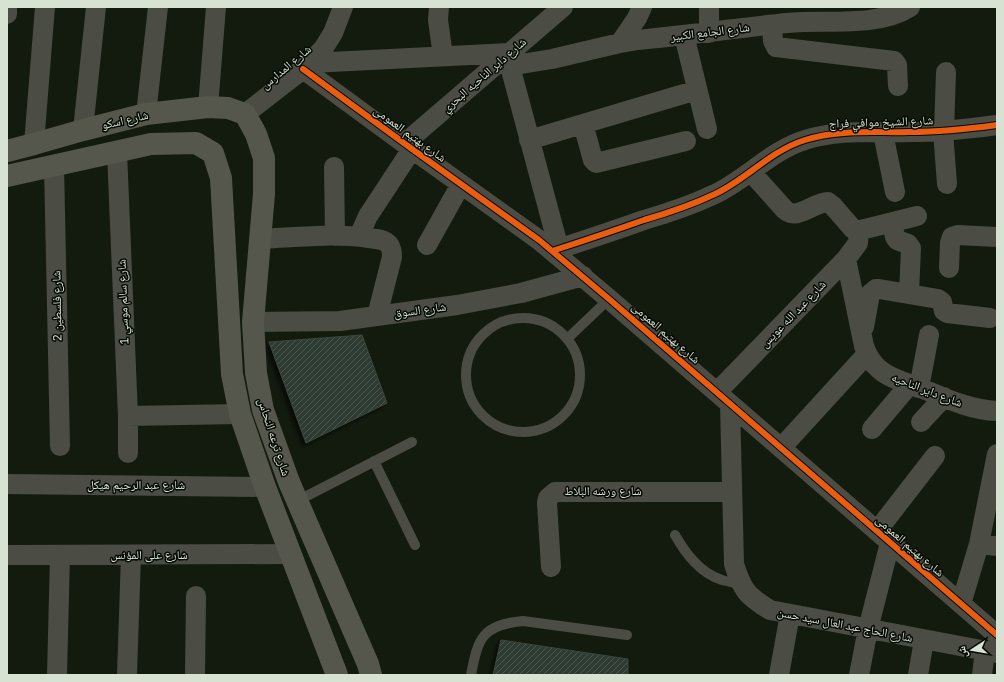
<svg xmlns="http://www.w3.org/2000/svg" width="1004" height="682" font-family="'IBM Plex Sans','Noto Naskh Arabic',sans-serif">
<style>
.building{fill:url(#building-hatch);stroke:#3c473e;filter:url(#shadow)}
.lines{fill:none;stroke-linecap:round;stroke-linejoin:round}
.service{stroke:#4b4c43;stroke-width:10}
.minor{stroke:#4b4c43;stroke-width:20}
.secondary{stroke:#55574c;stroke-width:22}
.cycleway-casing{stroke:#040902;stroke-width:8}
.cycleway{stroke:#e95d12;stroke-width:6}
.labels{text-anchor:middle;stroke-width:3;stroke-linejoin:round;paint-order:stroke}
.street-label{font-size:12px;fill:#d7e2d3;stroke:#040902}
</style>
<defs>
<pattern id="building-hatch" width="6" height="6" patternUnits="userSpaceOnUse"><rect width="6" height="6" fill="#2e3b31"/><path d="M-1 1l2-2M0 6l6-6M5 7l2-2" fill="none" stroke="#4c574e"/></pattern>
<filter id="shadow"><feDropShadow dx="-3.5" dy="3.5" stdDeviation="2" flood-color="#0009"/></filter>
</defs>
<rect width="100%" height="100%" fill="#131b0f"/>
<path class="building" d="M362 335 387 403 306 443 269 342Z
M501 640 628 659V675H493Z"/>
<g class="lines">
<path class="service" d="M466 375a57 57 0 1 1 114 0a57 57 0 1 1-114 0Z
M567 339 609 299
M374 461 415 545
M297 501 412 442
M675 535C686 554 700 573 722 580 728 582 734 582 740 584
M471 675C478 638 482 625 523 621L627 635"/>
<path class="minor" d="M439 7 438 20 443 56
M7 14V7
M772 25 773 41 776 47 894 61 897 65 898 86
M709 33V7
M684 35 707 129
M620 43 637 18 642 7
M507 55 559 249
M311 63 510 53
M509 66 552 59 620 43 638 40C688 35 737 28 787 23 825 19 877 28 910 7
M303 69 412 149 539 240 609 299 997 635
M208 107 216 7
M146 114 158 7
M245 114 303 69 323 49 333 33 343 7
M583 124 593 160 596 163 686 141
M83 130 96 7
M943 131 947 184
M944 131 946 72
M883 133 895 192
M529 140 697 90
M405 143 563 7
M34 144 45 7
M117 152 128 416V453
M54 166 60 446
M334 167 335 236
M751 172 785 210C797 221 814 202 828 202L833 206 853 229 857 231 917 216
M892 222 895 237 897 240 908 244 911 248 909 294
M359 236 368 216 412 149
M260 239C296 237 333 233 369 238 374 239 380 239 384 241 391 244 392 250 392 257L377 316
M427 245 461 184
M552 251C583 241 613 231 644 220 668 213 692 205 715 194 747 179 770 151 805 140 839 129 875 133 910 132 939 132 968 129 997 125
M846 259 864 346C867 355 872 363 879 369 890 379 907 383 921 388 945 398 970 410 997 411
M949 268 950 243 952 237 958 235 997 237
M253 322 340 321 457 305 521 293 583 276
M864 327 870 294 876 289H879L938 299 942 302 944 311 947 313 990 318
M919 388 929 335
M717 392 846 259 858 243 859 230
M730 404 734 564C742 590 747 596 770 610L997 653
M128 416 240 414
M921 422 944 397
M872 429 910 384
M781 448 867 354
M7 484 265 487
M877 531 935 456
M979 544 997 546
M7 555 291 554
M551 567 547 503 548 498 555 492H731
M961 604 979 544 997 454
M57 675 60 555
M127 675 131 555
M195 675 196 596
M779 675 790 614
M859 675 868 629 890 543
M918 675 924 640
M982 675 985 651"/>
<path class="secondary" d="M7 151 34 144 83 130 146 114 208 107 228 108 245 114 256 134 264 158V194L253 322 256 373 263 410 289 482 368 664 371 675
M7 176 151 144 196 143 213 153 221 178 232 374 240 414 265 487 337 675"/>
<defs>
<path id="cycleway" d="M303 69 412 149 539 240 609 299 997 635
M552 251C583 241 613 231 644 220 668 213 692 205 715 194 747 179 770 151 805 140 839 129 875 133 910 132 939 132 968 129 997 125"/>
</defs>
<use href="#cycleway" class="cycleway-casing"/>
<use href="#cycleway" class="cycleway"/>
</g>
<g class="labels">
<g class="street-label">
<text transform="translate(710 32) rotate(-7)" y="4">شارع الجامع الكبير</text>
<text transform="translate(286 67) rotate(-40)" y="4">شارع المدارس</text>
<text transform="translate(484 75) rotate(-41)" y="4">شارع داير الناحيه البحري</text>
<text transform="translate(125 120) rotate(-13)" y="4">شارع اسكو</text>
<text transform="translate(881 122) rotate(-2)" y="4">شارع الشيخ موافي فراج</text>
<text transform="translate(410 134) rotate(36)" y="4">شارع بهتيم العمومى</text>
<text transform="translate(123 302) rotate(-92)" y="4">شارع سالم موسي 1</text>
<text transform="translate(57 306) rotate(-91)" y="4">شارع فلسطين 2</text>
<text transform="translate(420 310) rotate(-8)" y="4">شارع السوق</text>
<text transform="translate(793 314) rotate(-46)" y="4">شارع عبد الله عويس</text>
<text transform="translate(666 333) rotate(41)" y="4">شارع بهتيم العمومى</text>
<text transform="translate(927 390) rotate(21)" y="4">شارع داير الناحيه</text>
<text transform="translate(274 437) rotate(72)" y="4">شارع ترعه النحاس</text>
<text x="136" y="489">شارع عبد الرحيم هيكل</text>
<text x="603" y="495">شارع ورشه البلاط</text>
<text transform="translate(910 546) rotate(41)" y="4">شارع بهتيم العمومى</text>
<text x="149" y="559">شارع على المؤنس</text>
<text transform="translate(845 625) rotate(11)" y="4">شارع الحاج عبد العال سيد حسن</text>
</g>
</g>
<rect width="1004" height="682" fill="none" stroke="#d7e2d3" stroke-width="16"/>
<g transform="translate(972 650) rotate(258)" stroke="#040902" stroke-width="3" paint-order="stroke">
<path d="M0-3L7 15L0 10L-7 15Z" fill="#d7e2d3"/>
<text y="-6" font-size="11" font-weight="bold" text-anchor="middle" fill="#d7e2d3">ش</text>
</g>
</svg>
